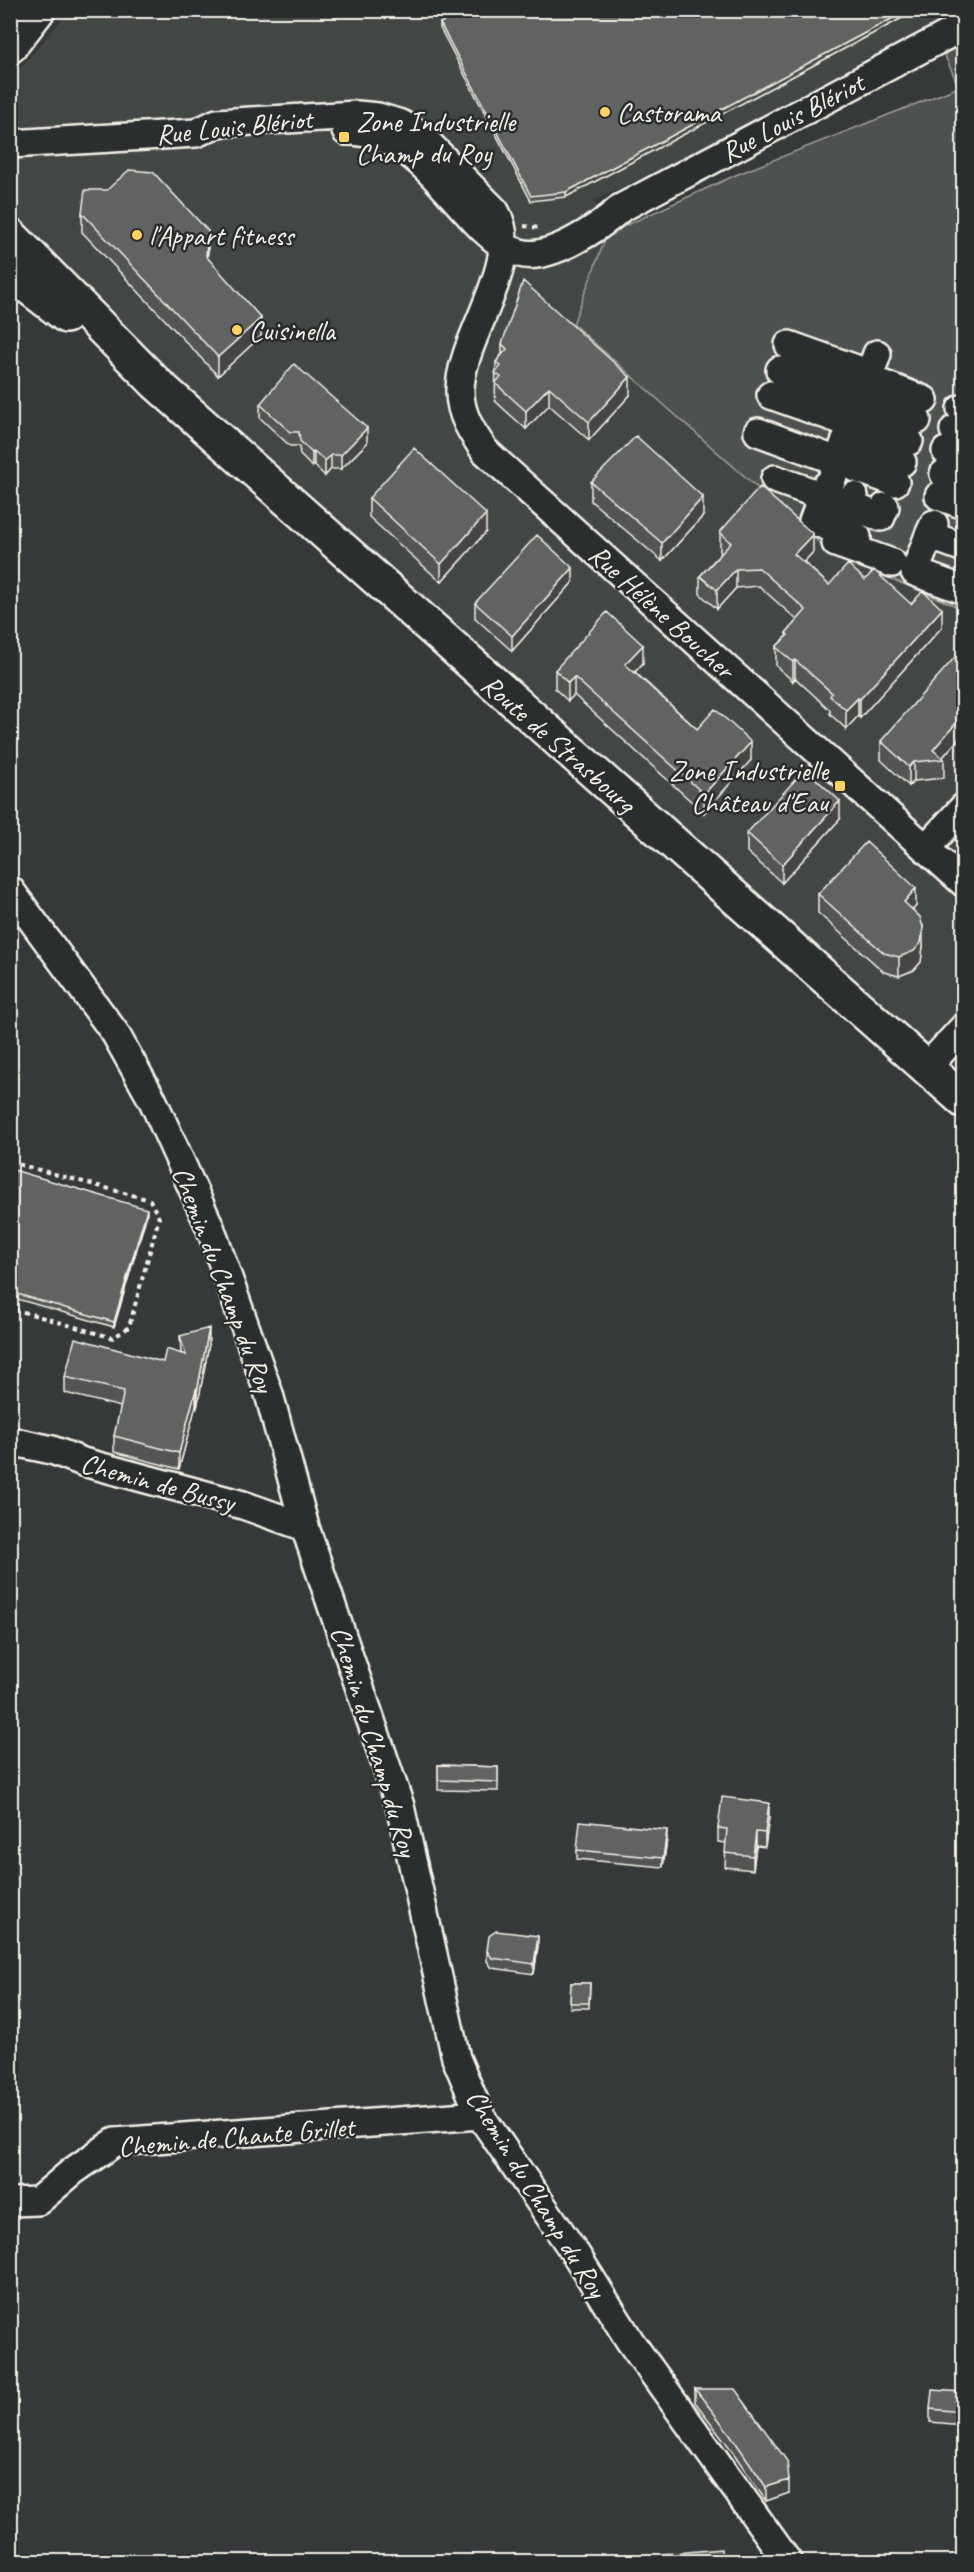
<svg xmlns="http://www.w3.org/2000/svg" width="974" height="2572" font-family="Caveat,sans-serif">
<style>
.built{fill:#434645}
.green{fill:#4e514f;stroke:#a1a19c;stroke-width:1.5}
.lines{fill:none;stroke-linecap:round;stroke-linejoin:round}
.minor-casing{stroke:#f4f1e8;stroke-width:32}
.major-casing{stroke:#f4f1e8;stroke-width:38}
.path{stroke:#f4f1e8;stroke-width:4;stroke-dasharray:4.5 4.5;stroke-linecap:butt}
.minor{stroke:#2a2d2e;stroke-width:27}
.major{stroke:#2a2d2e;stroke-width:33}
.wall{fill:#535554;stroke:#f4f1e8;stroke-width:1.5}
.shaded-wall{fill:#444545;stroke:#f4f1e8;stroke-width:1.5}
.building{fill:#616362;stroke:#f4f1e8;stroke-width:1.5}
.poi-dot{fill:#ffd166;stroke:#2a2d2e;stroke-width:2}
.labels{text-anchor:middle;stroke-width:5;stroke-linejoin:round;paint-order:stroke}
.poi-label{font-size:28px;fill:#f4f1e8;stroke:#2a2d2e;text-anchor:start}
.street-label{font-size:28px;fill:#f4f1e8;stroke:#2a2d2e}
</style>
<rect width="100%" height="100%" fill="#363939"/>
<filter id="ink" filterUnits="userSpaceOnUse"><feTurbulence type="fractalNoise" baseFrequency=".0167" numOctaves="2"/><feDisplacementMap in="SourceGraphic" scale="12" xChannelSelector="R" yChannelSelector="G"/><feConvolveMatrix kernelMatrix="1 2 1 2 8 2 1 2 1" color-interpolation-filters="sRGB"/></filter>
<g filter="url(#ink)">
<path class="built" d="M69 11H963V19L594 201 607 234 894 581 963 609V1074L11 242V79Z"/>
<path class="green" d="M963 44V609L832 554 573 324 607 234 738 174 959 87 944 54Z"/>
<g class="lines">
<defs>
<path id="minor" d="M346 131C408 130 442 189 482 228 494 239 505 249 520 253 549 262 601 226 621 208L964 26
M10 144 196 133 217 123 357 115 378 117 401 124 420 135 495 211C526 262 459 337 460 392 460 415 473 434 485 451L964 883
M789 345 870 374
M780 370 917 420
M869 379 924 400
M771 395 852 424
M961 409 964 410
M854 421 909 441
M954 430 964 434
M758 432 895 482
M847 441 902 462
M946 451 964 458
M856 468 887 386
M944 474 964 481
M775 479 881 517 885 507
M826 486 813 521 857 537
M829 487 877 354
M854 496 836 543 892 563
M939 496 964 505
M934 524 929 535 964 548
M929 535 915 572 964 590
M926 848 964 807
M10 890 115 1033 153 1101 210 1227 269 1394 305 1527 400 1806 456 2058 480 2115 575 2253 630 2341 788 2562
M927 1067 964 1027
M10 1441 52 1450 83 1462 243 1505 305 1527
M10 2202 38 2201 73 2171 115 2142 480 2115"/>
<path id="major" d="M10 46 38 10
M10 235 156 383 964 1101
M10 273 66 316"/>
</defs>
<use href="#minor" class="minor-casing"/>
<use href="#major" class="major-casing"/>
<path class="path" d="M524 226 540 228
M10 1162 150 1200 159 1218 129 1327 113 1338 10 1308"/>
<use href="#minor" class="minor"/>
<use href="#major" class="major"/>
</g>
<path class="wall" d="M917 10 566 197 531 201 440 28V23Z
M82 213 208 250 207 258 261 336 218 376 82 232Z
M502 344 630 395 589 440 549 405 526 429 495 401 496 362 502 354Z
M260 404 367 443 341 469H331L325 476 314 465 312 467 300 455 299 446H290L260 418Z
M591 482 703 516 662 561 591 501Z
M369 498 486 532 441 582 369 517Z
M720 532 813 552 804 562 829 585 865 580 911 604 942 627 860 718 858 716 846 729 830 714V710L795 678 793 681 776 666V647L786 637V633L797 620 759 586 736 588 717 609 700 594V576L721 553 720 551Z
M573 582 512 651 475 618V603Z
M643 663 635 672 697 729 751 760 704 813 574 695 568 701 555 689V670Z
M963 734 942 758 944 759V778L914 781 909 786 881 760V741Z
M840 819 782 883 747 852V833Z
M818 894 916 906 912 910 923 946 921 962 914 970 899 976 884 972 818 913Z
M10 1169 147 1214 114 1327 10 1297Z
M180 1336 209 1344 197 1408 196 1405 179 1469 114 1452V1436L121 1407 65 1393V1377L163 1362 181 1354Z
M438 1765 498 1767V1791L438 1790Z
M769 1817 765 1847 756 1846 753 1870 725 1867 726 1843 718 1842V1828Z
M667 1839 663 1867 577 1859V1850Z
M538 1946 534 1974 492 1968 487 1961V1951Z
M571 1983H590L589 2008H570Z
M695 2389 789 2493 766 2501 730 2448 695 2402Z
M963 2392V2425L930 2422V2409Z"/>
<path class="shaded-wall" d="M908 10H917L566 197V192Z
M208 231V250L206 275V256Z
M261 318V336L218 376V357Z
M630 377V395L589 440V422Z
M549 387V405L526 429V411Z
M367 428V443L341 469V455Z
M314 451V465L312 467V453Z
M331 455V469L325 476V461Z
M703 497V516L662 561V543Z
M486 514V532L441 582V564Z
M813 534V552L794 573V554Z
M573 568V582L512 651V636Z
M736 569V588L717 609V590Z
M942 609V627L860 718V699Z
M643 645V663L625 682V664Z
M795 660V678L793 681V662Z
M574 677V695L568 701V683Z
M858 698V716L846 729V710Z
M963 715V734L941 759 933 750Z
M751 742V760L704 813V794Z
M914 762V781L909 786V767Z
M840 801V819L782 883V865Z
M916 888V906L904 920V902Z
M923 927V946L921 962 914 970 899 976V957Z
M147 1209V1214L114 1327V1322Z
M209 1328V1344L197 1408V1392Z
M196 1389V1405L179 1469V1453Z
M769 1803V1817L765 1847V1833Z
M667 1830V1839L663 1867V1858Z
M756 1832V1846L753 1870V1856Z
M538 1936V1946L534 1974V1964Z
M789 2480V2493L766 2501V2487Z"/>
<path class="building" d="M463 10H908L566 192 531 196 440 23Z
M129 170 153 172 208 231 206 256 261 318 218 357 82 213 85 190H107Z
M523 281 630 377 589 422 549 387 526 411 495 383 501 377 495 373 501 366 496 362 507 349 502 344Z
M294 364 367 428 341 455H331L325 461 314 451 312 453 300 441 299 432H290L260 404Z
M636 436 703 497 662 543 591 482Z
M414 448 486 514 441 564 369 498Z
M760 487 813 534 794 554 829 585 848 564 865 580 874 570 911 604 923 591 942 609 860 699 858 698 846 710 830 696 832 693 795 660 793 662 776 647 788 635 786 633 806 610 759 568 736 569 717 590 700 576 731 543 720 532Z
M537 535 573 568 512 636 475 603Z
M607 612 643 645 625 664 697 729 715 709 751 742 704 794 574 677 568 683 555 670Z
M963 648V715L933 750 944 759 914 762 909 767 881 741Z
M805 769 840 801 782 865 747 833Z
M866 842 916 888 904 902 920 917 923 927 921 943 914 951 899 957 884 953 818 894Z
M10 1169 147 1209 114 1322 10 1292Z
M209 1328 197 1392 196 1389 179 1453 114 1436 124 1391 65 1377 75 1338 163 1362 166 1349 186 1355 180 1336Z
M438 1765 498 1767V1782L438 1780Z
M722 1797 769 1803 765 1833 756 1832 753 1856 725 1853 727 1829 718 1828Z
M580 1821 667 1830 663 1858 577 1850Z
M496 1931 538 1936 534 1964 492 1958 487 1951 489 1936Z
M571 1983H590L589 2003H570Z
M695 2389H735L787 2461 789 2480 766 2487 730 2434Z
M932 2390 963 2392V2412L930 2409Z
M721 2549 722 2562H663V2554Z"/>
</g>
<g class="poi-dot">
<circle cx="605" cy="112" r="6"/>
<rect x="338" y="131" width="12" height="12" rx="3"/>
<circle cx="137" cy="235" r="6"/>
<circle cx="237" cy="330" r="6"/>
<rect x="834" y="780" width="12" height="12" rx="3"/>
</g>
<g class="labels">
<g class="poi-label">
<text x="617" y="122">Castorama</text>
<text x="356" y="131">Zone Industrielle<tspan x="356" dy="32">Champ du Roy</tspan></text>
<text x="149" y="245">l'Appart fitness</text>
<text x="249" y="340">Cuisinella</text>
<text x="828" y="780" text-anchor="end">Zone Industrielle<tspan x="828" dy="32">Château d'Eau</tspan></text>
</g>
<g class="street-label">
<text transform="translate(792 117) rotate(-28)" y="10">Rue Louis Blériot</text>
<text transform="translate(234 126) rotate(-6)" y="10">Rue Louis Blériot</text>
<text transform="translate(662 611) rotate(42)" y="10">Rue Hélène Boucher</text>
<text transform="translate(559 743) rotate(41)" y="10">Route de Strasbourg</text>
<text transform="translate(224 1279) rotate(69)" y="10">Chemin du Champ du Roy</text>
<text transform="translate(158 1482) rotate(15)" y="10">Chemin de Bussy</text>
<text transform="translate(375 1741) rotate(73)" y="10">Chemin du Champ du Roy</text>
<text transform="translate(236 2136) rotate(-5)" y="10">Chemin de Chante Grillet</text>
<text transform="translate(537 2193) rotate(58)" y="10">Chemin du Champ du Roy</text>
</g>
</g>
<rect width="974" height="2572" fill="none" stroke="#2a2d2e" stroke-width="36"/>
<rect x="18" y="18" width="938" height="2536" fill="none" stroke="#f4f1e8" stroke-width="2" filter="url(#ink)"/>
</svg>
